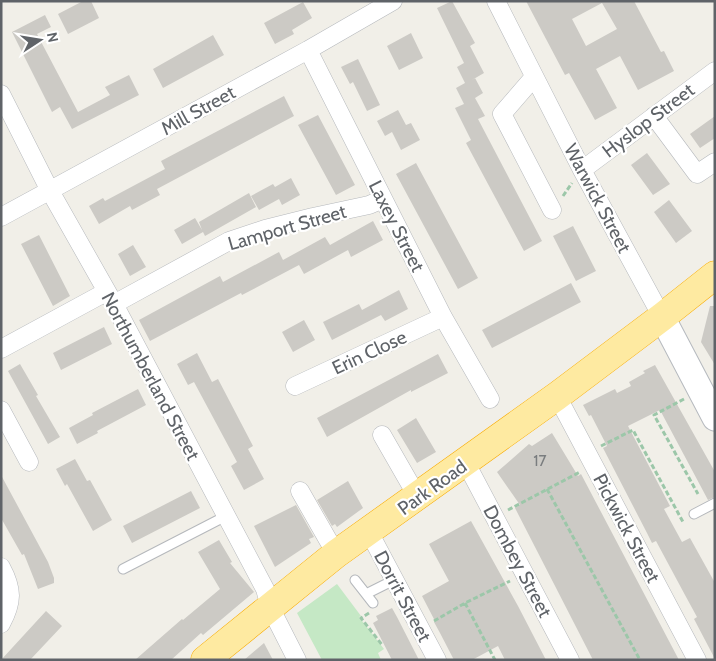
<svg xmlns="http://www.w3.org/2000/svg" width="716" height="661" font-family="Cabin,sans-serif">
<style>
.green{fill:#c5e8c5}
.building{fill:#cccac5;fill-rule:evenodd}
.lines{fill:none;stroke-linecap:round;stroke-linejoin:round}
.service-casing{stroke:#b5b8bc;stroke-width:11}
.minor-casing{stroke:#b5b8bc;stroke-width:19}
.secondary-casing{stroke:#b6babf;stroke-width:27}
.trunk-casing{stroke:#f9ab00;stroke-width:29}
.path{stroke:#9cc7a9;stroke-width:3;stroke-dasharray:5 2.5;stroke-linecap:butt}
.service{stroke:#fff;stroke-width:9}
.minor{stroke:#fff;stroke-width:18}
.secondary{stroke:#fff;stroke-width:25}
.trunk{stroke:#feeaa1;stroke-width:28}
.labels{text-anchor:middle;stroke-width:4.5;stroke-linejoin:round;paint-order:stroke}
.number-label{font-size:16px;fill:#7a7d7f}
.street-label{font-size:19px;fill:#5f6368;stroke:#fff}
</style>
<rect width="100%" height="100%" fill="#f1efe8"/>
<path class="green" d="M337 584 361 616 359 617 384 649 378 653 381 660H322L297 613Z"/>
<path class="building" d="M83 1H91L99 18 68 34 58 14Z
M452 1 475 43 470 46 484 73 472 80 475 78 483 93 475 98 485 116 478 119 542 241 524 251 466 143 471 140 455 108 464 104 456 88 465 83 457 67 464 63 437 8Z
M526 1H634L661 52 664 51 674 71 638 90 620 56 596 69 617 108 595 120 569 73 565 75ZM602 3 617 29 586 46 572 19Z
M303 2 312 18 292 30 294 34 275 44 264 23Z
M45 15 51 27 37 34 78 112 110 95 105 87 129 75 139 95 72 129 60 107 52 112 12 32Z
M411 33 423 58 399 70 387 46Z
M213 35 224 55 163 88 153 69Z
M358 59 380 105 367 111 353 82 350 84 341 67Z
M284 96 294 116 157 189 160 195 132 210 130 206 99 224 89 206 103 198 105 201 165 169 161 161Z
M398 110 406 125 411 123 420 140 401 150 392 132 385 136 377 121Z
M318 115 355 185 336 195 298 125Z
M715 116V138L700 148 690 134Z
M647 153 670 184 653 195 631 165Z
M416 163 478 278 458 289 396 174Z
M291 178 300 195 282 205 279 199 259 210 251 196 273 184 275 187Z
M249 193 256 207 205 236 203 232 182 244 174 230 195 218 202 230 199 222Z
M669 200 692 231 676 243 654 212Z
M373 221 383 240 351 257 348 250 304 274 299 265 242 295 241 293 150 341 139 320 220 276 223 282 279 252 283 260 325 237 330 245Z
M573 226 596 271 576 281 553 236Z
M39 235 70 296 53 306 21 244Z
M133 245 146 267 130 276 118 254Z
M571 283 581 302 492 348 482 330Z
M399 290 408 309 385 321 381 315 332 340 323 322 359 304 362 310Z
M710 306H715V365L701 342Z
M304 320 315 340 293 352 282 332Z
M104 327 112 344 61 370 53 353Z
M197 353 212 382 218 379 253 446 248 449 264 479 244 490 231 466 237 462 194 382 188 385 177 364Z
M438 354 448 373 411 392V390L327 437 317 418Z
M20 364 38 395 36 396 60 437 48 444 8 371Z
M655 365 715 472V497L708 500 660 410 628 426 670 506 664 509 682 542 690 538 715 583V659L694 619 697 617 685 595 656 541 652 543 647 533 603 448 607 446 591 415 589 416 583 405 615 389 617 393 631 386 629 382 645 373 643 371Z
M138 389 146 405 97 431 98 433 77 444 69 428 93 415 92 413Z
M416 418 436 452 417 463 397 430Z
M552 433 578 476 581 474 679 660H593L515 508 520 505 497 472 529 444 532 446Z
M75 459 87 481 90 480 112 520 93 531 67 484 65 486 56 469Z
M1 475 48 562 54 578V583L38 589 24 554 22 555 1 518Z
M348 481 363 508 337 527 335 524 332 526 317 500Z
M191 491 200 508 132 543 123 526Z
M296 505 314 537 309 539 311 543 275 567 254 526Z
M471 521 518 606 546 660H505L498 646 472 660H454L440 633 434 622 435 621 422 596 449 581 429 544Z
M219 540 232 562 230 563 254 592 203 635 201 633 171 660H135L182 619 183 620 220 589 198 552Z
M392 608 397 617 419 660H392L373 623 378 620 376 616Z
M46 611 62 626 30 660H1Z
M264 643 273 660H244Z"/>
<g class="lines">
<defs>
<path id="service" d="M694 514 715 503
M123 569 226 516
M355 580 366 594 394 580
M366 594 373 603"/>
<path id="minor" d="M496 1 582 170 662 317
M308 50 443 317 490 399
M534 77 502 114 552 210
M1 94 50 191 114 304 265 589 270 607 297 660
M654 116 697 174 715 162
M582 170 715 71
M1 217 308 50 393 1
M114 304 229 241 265 229 313 217 369 205 383 199
M1 349 106 292
M295 386 443 317
M557 396 697 660
M1 410 29 462
M382 435 417 496
M466 463 570 660
M300 491 336 554
M369 532 437 660
M1 567C13 589 13 602 1 624"/>
<path id="secondary" d="M662 317 715 418"/>
<path id="trunk" d="M205 660 336 554 557 396 662 317 715 275"/>
</defs>
<use href="#service" class="service-casing"/>
<use href="#minor" class="minor-casing"/>
<use href="#secondary" class="secondary-casing"/>
<use href="#trunk" class="trunk-casing"/>
<path class="path" d="M563 196 572 183
M684 399 654 415 698 494
M601 446 633 430 683 522
M547 489 640 660
M508 510 580 472
M465 603 495 660
M369 613 361 618 383 646
M434 621 465 603 510 581"/>
<use href="#service" class="service"/>
<use href="#minor" class="minor"/>
<use href="#secondary" class="secondary"/>
<use href="#trunk" class="trunk"/>
</g>
<g class="labels">
<g class="number-label">
<text x="540" y="466">17</text>
</g>
<g class="street-label">
<text transform="translate(198 110) rotate(-29)" y="7">Mill Street</text>
<text transform="translate(648 120) rotate(-37)" y="7">Hyslop Street</text>
<text transform="translate(598 198) rotate(62)" y="7">Warwick Street</text>
<text transform="translate(397 226) rotate(63)" y="7">Laxey Street</text>
<text transform="translate(287 227) rotate(-16)" y="7">Lamport Street</text>
<text transform="translate(369 352) rotate(-25)" y="7">Erin Close</text>
<text transform="translate(151 376) rotate(62)" y="7">Northumberland Street</text>
<text transform="translate(432 487) rotate(-36)" y="7">Park Road</text>
<text transform="translate(627 528) rotate(62)" y="7">Pickwick Street</text>
<text transform="translate(518 561) rotate(62)" y="7">Dombey Street</text>
<text transform="translate(403 596) rotate(62)" y="7">Dorrit Street</text>
</g>
</g>
<rect width="716" height="661" fill="none" stroke="#5f6368" stroke-width="5"/>
<g transform="translate(40 40) rotate(78)" stroke="#ffffff" stroke-width="4" paint-order="stroke">
<path d="M0-4L9 19L0 12L-9 19Z" fill="#5f6368"/>
<text y="-8" font-size="14" font-weight="bold" text-anchor="middle" fill="#5f6368">N</text>
</g>
</svg>
